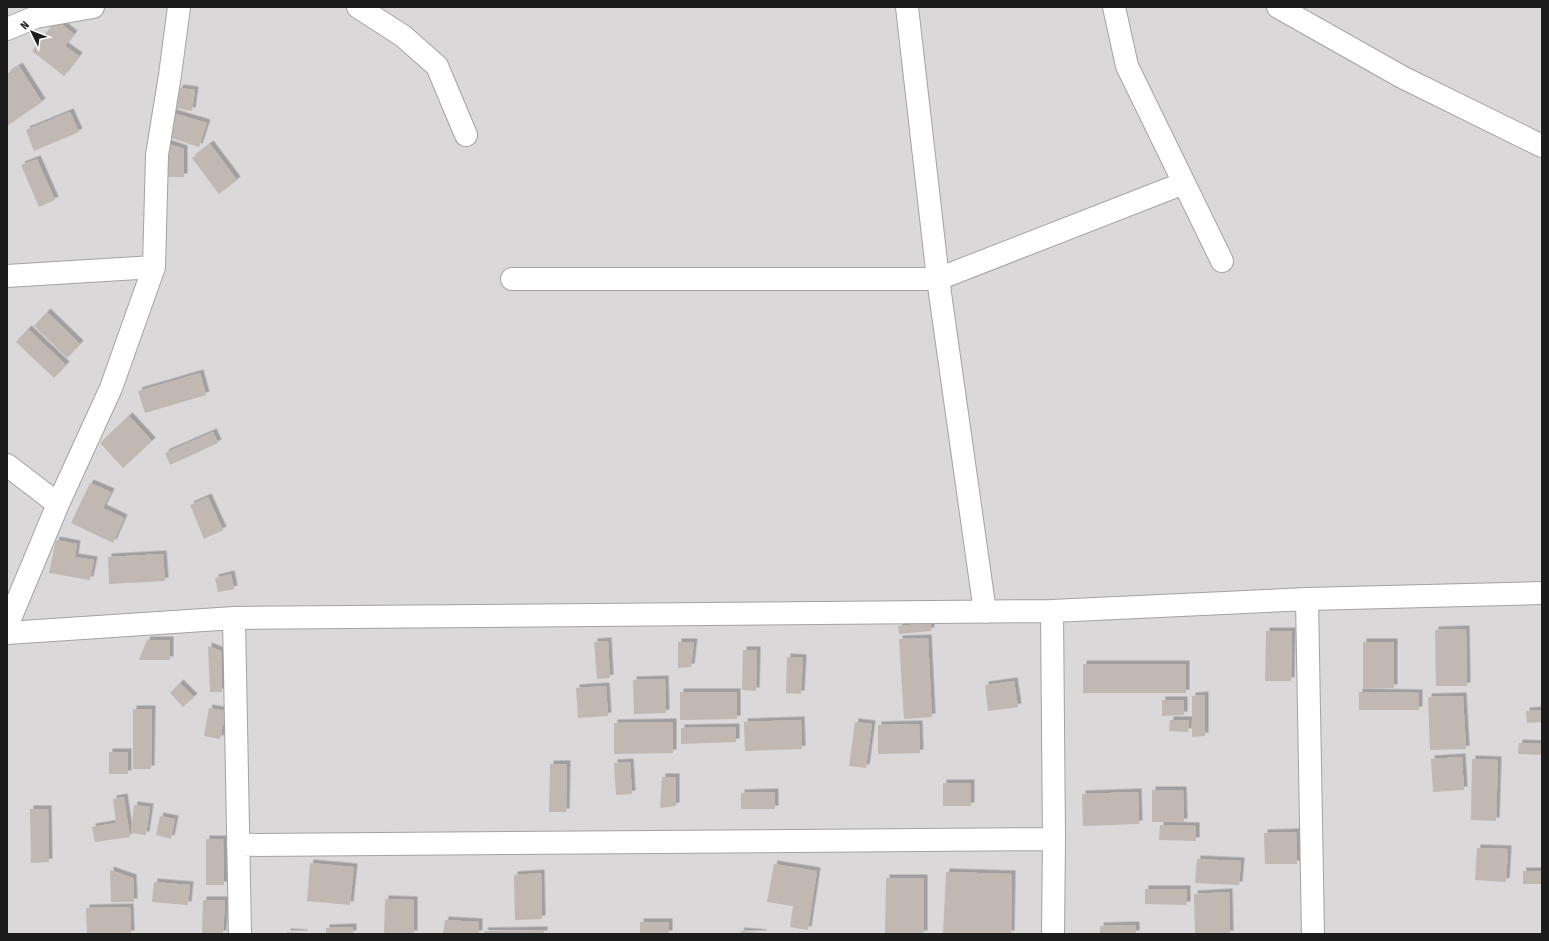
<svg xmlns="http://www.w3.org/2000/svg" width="1549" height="941" font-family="'Fira Sans Condensed',sans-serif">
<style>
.residential{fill:#dad8d8}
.building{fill:#c1b8b1;filter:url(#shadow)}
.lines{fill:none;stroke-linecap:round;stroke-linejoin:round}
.street-casing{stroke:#a3a3a3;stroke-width:24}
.street{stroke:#fff;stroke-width:22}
</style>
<defs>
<filter id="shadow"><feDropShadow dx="3.5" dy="-3.5" stdDeviation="0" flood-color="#0004"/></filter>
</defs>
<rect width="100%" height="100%" fill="#ede9e1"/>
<path class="residential" d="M7 7H1542V934H7Z"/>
<path class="building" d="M56 20 74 34 65 46 79 56 64 76 32 51Z
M19 66 42 102 7 126V74Z
M180 88 195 90 192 111 171 107Z
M70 112 79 132 34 151 26 130Z
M170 112 207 123 199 147 162 135Z
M163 142 184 149V177H164Z
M210 144 237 180 219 194 192 158Z
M37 159 55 200 39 207 21 165Z
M47 312 80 344 67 358 34 326Z
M28 329 66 365 54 378 16 342Z
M200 373 206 395 145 413 138 391Z
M129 416 152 441 123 468 100 443Z
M213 432 218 443 170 465 165 453Z
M90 483 111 492 103 508 124 518 113 543 71 523Z
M208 497 223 530 204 539 190 505Z
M56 540 77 544 75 557 94 560 90 580 49 573Z
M163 554 165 581 109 584 108 557Z
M231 574 234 589 218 592 215 578Z
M931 623V631L899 634 898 626Z
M1466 629 1467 686H1436L1435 630Z
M1266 631H1292L1291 681H1265Z
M928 638 932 717 904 719 899 639Z
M147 640H170V660H139Z
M608 641 610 678 597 679 594 642Z
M678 642H694L691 667 678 668Z
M1363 642H1394V688H1363Z
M208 646 221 651 222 692H210Z
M743 650H757L756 691 742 690Z
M787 657 803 658 801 694 786 693Z
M1083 664H1186V693H1083Z
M665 679 666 713 634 714 633 680Z
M1014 681 1018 707 988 711 985 685Z
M180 683 194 697 183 707 170 693Z
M606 686 608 716 578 718 576 688Z
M680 692H737V719L680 720Z
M1359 692 1419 693V710H1359Z
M1205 695V736L1192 737V696Z
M1463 696 1466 749 1430 750 1428 697Z
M1162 700H1184V715L1162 716Z
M209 708 226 711 220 739 204 736Z
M133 709H152L151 769H133Z
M1542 710V722L1527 723 1526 711Z
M801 720 802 749 745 751 744 722Z
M1170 720H1189L1188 732 1169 731Z
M673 722V753L614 754V723Z
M855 722 872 724 866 768 849 766Z
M919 724 920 753 878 754V725Z
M736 727V742L681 744V728Z
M1519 743 1542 744V755L1518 754Z
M109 752H128V774H109Z
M1462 757 1464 790 1433 792 1431 759Z
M1472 759 1498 760 1496 821 1471 820Z
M630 762 632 794 616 795 614 763Z
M550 764H567L566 812H549Z
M662 777H676V806L660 808Z
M943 783H971V806H943Z
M1152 790H1183L1184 822H1152Z
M775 792V809H741V793Z
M1138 792 1139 824 1083 826 1082 794Z
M124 797 130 837 95 842 92 827 116 823 113 799Z
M134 805 150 807 146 835 131 833Z
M30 809H48L49 862 31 863Z
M160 816 175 819 171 839 156 835Z
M1160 825 1196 826V841L1159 840Z
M1296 832 1297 864H1265L1264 833Z
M206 839H223L224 885H206Z
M1477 848 1508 849 1506 882 1475 880Z
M1197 859 1241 861 1239 885 1195 883Z
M310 863 354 867 350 905 307 901Z
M774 864 817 871 808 930 790 927 793 906 767 902Z
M110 870 133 878 134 902H111Z
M1523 871H1542V884H1523Z
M946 872 1012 874 1011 934H943Z
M541 873 542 919 515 920 514 875Z
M886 878H924V934H885Z
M154 882 190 885 188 905 152 902Z
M1145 889H1187V905L1145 904Z
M1229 892 1230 934H1195L1194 894Z
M385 899 414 900V934H384Z
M203 900H225L223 934H202Z
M130 907 131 934H87L86 908Z
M445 920 479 922V934H443Z
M640 922H669V934H640Z
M1136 925V934H1100V926Z
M353 927V934H326V928Z
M544 930V934H485L484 931Z
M741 931 763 933V934H740Z
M287 932 304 933V934H287Z"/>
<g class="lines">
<defs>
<path id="street" d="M358 7 403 36 437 66 466 135
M907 7 938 279 985 612
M1114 7 1127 66 1222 261
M1278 7 1402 77 1542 146
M7 29 36 17 93 7
M7 276 154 267
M512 279H938L1184 183
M7 465 58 504
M1307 599 1313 934
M1052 611 1054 839 1053 934
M234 618 240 934
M7 626 58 504 111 388 154 267 157 155 170 75 179 7
M7 633 234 618 1052 611 1307 599 1542 593
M238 845 1054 839"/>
</defs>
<use href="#street" class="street-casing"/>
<use href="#street" class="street"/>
</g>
<rect width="1549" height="941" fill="none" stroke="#1c1c1c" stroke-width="16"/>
<g transform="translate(32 32) rotate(313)" stroke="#ffffff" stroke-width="3" paint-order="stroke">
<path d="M0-3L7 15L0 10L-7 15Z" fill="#1c1c1c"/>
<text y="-6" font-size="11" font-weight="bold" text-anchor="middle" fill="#1c1c1c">N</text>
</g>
</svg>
